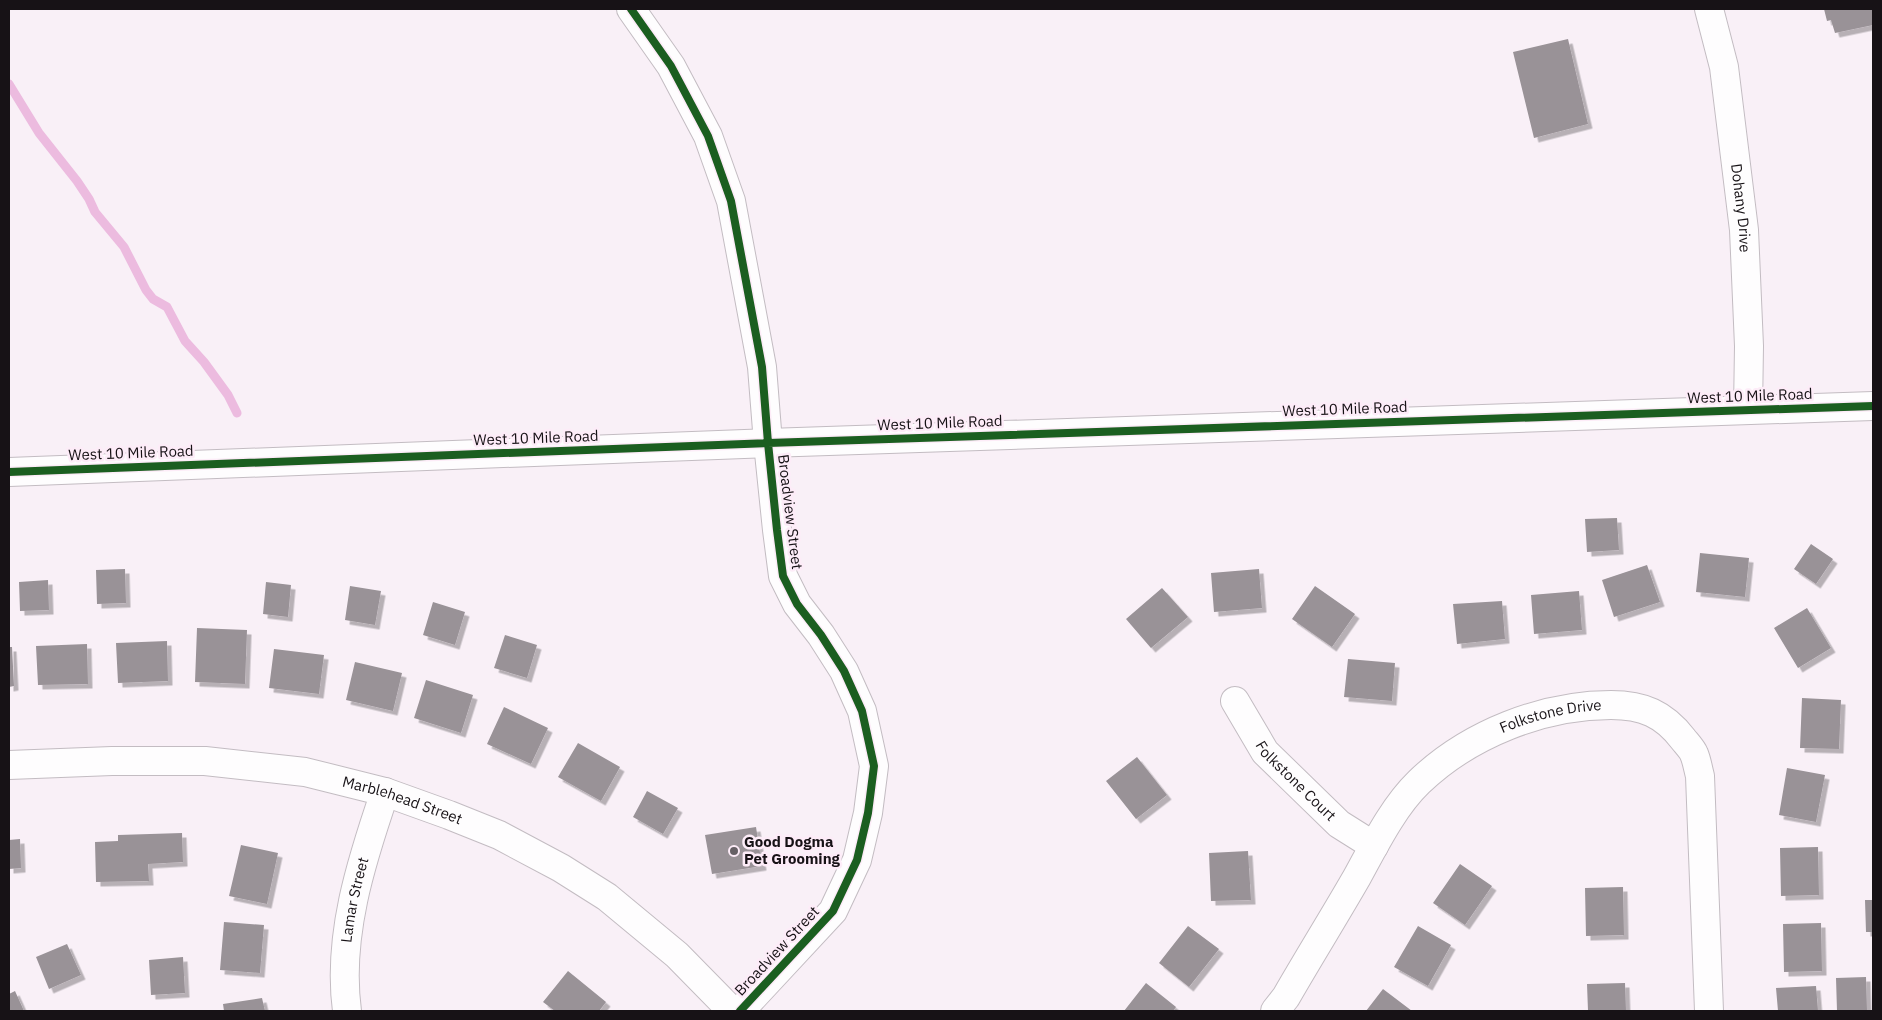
<svg xmlns="http://www.w3.org/2000/svg" width="1882" height="1020" font-family="'IBM Plex Sans',sans-serif">
<style>
.lines{fill:none;stroke-linecap:round;stroke-linejoin:round}
.stream{stroke:#ecbbdf;stroke-width:9}
.building{fill:#999297;filter:url(#shadow)}
.minor-casing{stroke:#c3bcc2;stroke-width:30}
.minor{stroke:#fefdfe;stroke-width:28}
.cycleway-casing{stroke:#fdecf8;stroke-width:11}
.cycleway{stroke:#1b5e20;stroke-width:8}
.poi-dot{fill:#666065;stroke:#fdecf8;stroke-width:2}
.labels{text-anchor:middle;stroke-width:5;stroke-linejoin:round;paint-order:stroke}
.street-label{font-size:15px;fill:#171216;stroke:#fdecf8}
.poi-label{font-size:15px;font-weight:bold;fill:#171216;stroke:#fdecf8;text-anchor:start}
</style>
<defs>
<filter id="shadow"><feDropShadow dx="4.5" dy="4.5" stdDeviation="0" flood-color="#0004"/></filter>
</defs>
<rect width="100%" height="100%" fill="#f9f0f7"/>
<g class="lines">
<path class="stream" d="M9 84 39 133 77 181 89 199 95 212 124 247 146 290 153 299 167 307 185 341 204 362 228 395 237 413"/>
</g>
<path class="building" d="M1824 9H1873V25L1835 33 1831 20 1827 21Z
M1568 39 1588 124 1534 138 1513 52Z
M1617 518 1619 550 1587 552 1585 519Z
M1811 544 1833 559 1816 584 1794 569Z
M1700 553 1749 558 1745 597 1696 592Z
M1647 565 1660 602 1614 617 1602 580Z
M125 569 126 603 97 604 96 570Z
M1259 569 1262 608 1214 612 1211 573Z
M48 580 49 610 20 611 19 582Z
M266 582 291 585 288 617 263 614Z
M350 586 381 591 375 625 345 620Z
M1315 586 1355 614 1332 647 1292 619Z
M1162 588 1188 617 1151 648 1126 619Z
M1579 591 1582 630 1534 634 1531 595Z
M1502 601 1505 639 1457 644 1453 604Z
M433 602 465 612 455 645 423 635Z
M1807 608 1831 648 1798 668 1774 628Z
M197 628 247 630 245 684 195 682Z
M505 635 537 645 527 678 494 668Z
M167 641 168 681 118 683 116 643Z
M87 644 88 684 38 685 36 646Z
M9 647H12L14 686 9 687Z
M274 649 324 655 319 694 269 688Z
M1348 659 1395 663 1392 701 1344 697Z
M355 662 402 673 393 711 346 700Z
M426 680 473 695 461 733 414 718Z
M1802 698 1841 700 1839 749 1800 748Z
M504 707 548 728 531 764 487 744Z
M578 743 620 767 601 801 558 777Z
M1137 757 1167 795 1136 819 1106 781Z
M1787 768 1825 775 1816 822 1779 815Z
M647 791 678 808 663 834 633 817Z
M756 827 762 866 712 874 705 835Z
M182 833 183 862 148 864 149 881 96 882 95 842 118 841V835Z
M20 839 21 868 9 869V840Z
M241 845 278 853 267 904 229 896Z
M1818 847 1819 895 1781 896 1780 848Z
M1248 851 1251 900 1211 901 1209 853Z
M1460 864 1492 886 1465 925 1433 903Z
M1623 887 1624 935 1586 936 1585 888Z
M1865 900H1873V932H1866Z
M224 922 264 925 260 973 220 970Z
M1821 923 1822 971 1784 972 1783 924Z
M1188 926 1219 949 1189 987 1159 963Z
M1418 926 1451 945 1428 986 1394 967Z
M67 944 81 975 49 989 36 957Z
M183 957 185 993 151 995 149 960Z
M568 971 606 1002 599 1011H555L543 1002Z
M1866 977 1867 1011H1837L1836 978Z
M1146 983 1176 1007 1173 1011H1124Z
M1625 983 1626 1011H1588L1587 984Z
M1816 986 1818 1011H1778L1776 988Z
M1383 989 1412 1011H1366Z
M15 991 24 1011H9V994Z
M262 998 265 1011H224L223 1004Z"/>
<g class="lines">
<defs>
<g id="minor">
<path d="M631 9 671 66 708 136 731 201 762 367 768 443 777 530 783 576 797 604 821 635 844 671 862 711 874 766 868 813 857 860 833 911 740 1011"/>
<path id="s1" d="M1709 9 1724 67 1744 230 1749 346 1748 410"/>
<path d="M9 472 768 443 1873 406"/>
<path id="s2" d="M1235 701 1265 752 1339 824 1374 846"/>
<path id="s3" d="M9 765 112 761H205L305 772 385 792 449 815 499 835 561 868 607 897 677 955 732 1011"/>
<path id="s4" d="M347 1011C337 937 361 862 385 792"/>
<path id="s5" d="M1275 1011 1286 997C1309 957 1334 917 1357 877 1374 846 1393 807 1419 782 1469 734 1543 705 1611 705 1643 705 1664 714 1683 739 1687 744 1692 749 1694 754 1697 761 1698 769 1700 776L1709 1011"/>
</g>
</defs>
<use href="#minor" class="minor-casing"/>
<use href="#minor" class="minor"/>
<defs>
<path id="cycleway" d="M631 9 671 66 708 136 731 201 762 367 768 443 777 530 783 576 797 604 821 635 844 671 862 711 874 766 868 813 857 860 833 911 740 1011
M9 472 768 443 1873 406"/>
</defs>
<use href="#cycleway" class="cycleway-casing"/>
<use href="#cycleway" class="cycleway"/>
</g>
<circle class="poi-dot" cx="734" cy="851" r="5"/>
<g class="labels">
<g class="street-label">
<text dy="5" stroke="none"><textPath href="#s1" startOffset="202">Dohany Drive</textPath></text>
<text transform="translate(1750 396) rotate(-2)" y="5">West 10 Mile Road</text>
<text transform="translate(1345 409) rotate(-2)" y="5">West 10 Mile Road</text>
<text transform="translate(940 423) rotate(-2)" y="5">West 10 Mile Road</text>
<text transform="translate(536 438) rotate(-2)" y="5">West 10 Mile Road</text>
<text transform="translate(131 453) rotate(-2)" y="5">West 10 Mile Road</text>
<text transform="translate(790 512) rotate(83)" y="5">Broadview Street</text>
<text dy="5" stroke="none"><textPath href="#s5" startOffset="421">Folkstone Drive</textPath></text>
<text dy="5" stroke="none"><textPath href="#s2" startOffset="101">Folkstone Court</textPath></text>
<text dy="5" stroke="none"><textPath href="#s3" startOffset="398">Marblehead Street</textPath></text>
<text dy="5" stroke="none"><textPath href="#s4" startOffset="112">Lamar Street</textPath></text>
<text transform="translate(777 951) rotate(-47)" y="5">Broadview Street</text>
</g>
<g class="poi-label">
<text x="744" y="847">Good Dogma<tspan x="744" dy="17">Pet Grooming</tspan></text>
</g>
</g>
<rect width="1882" height="1020" fill="none" stroke="#171216" stroke-width="20"/>
</svg>
